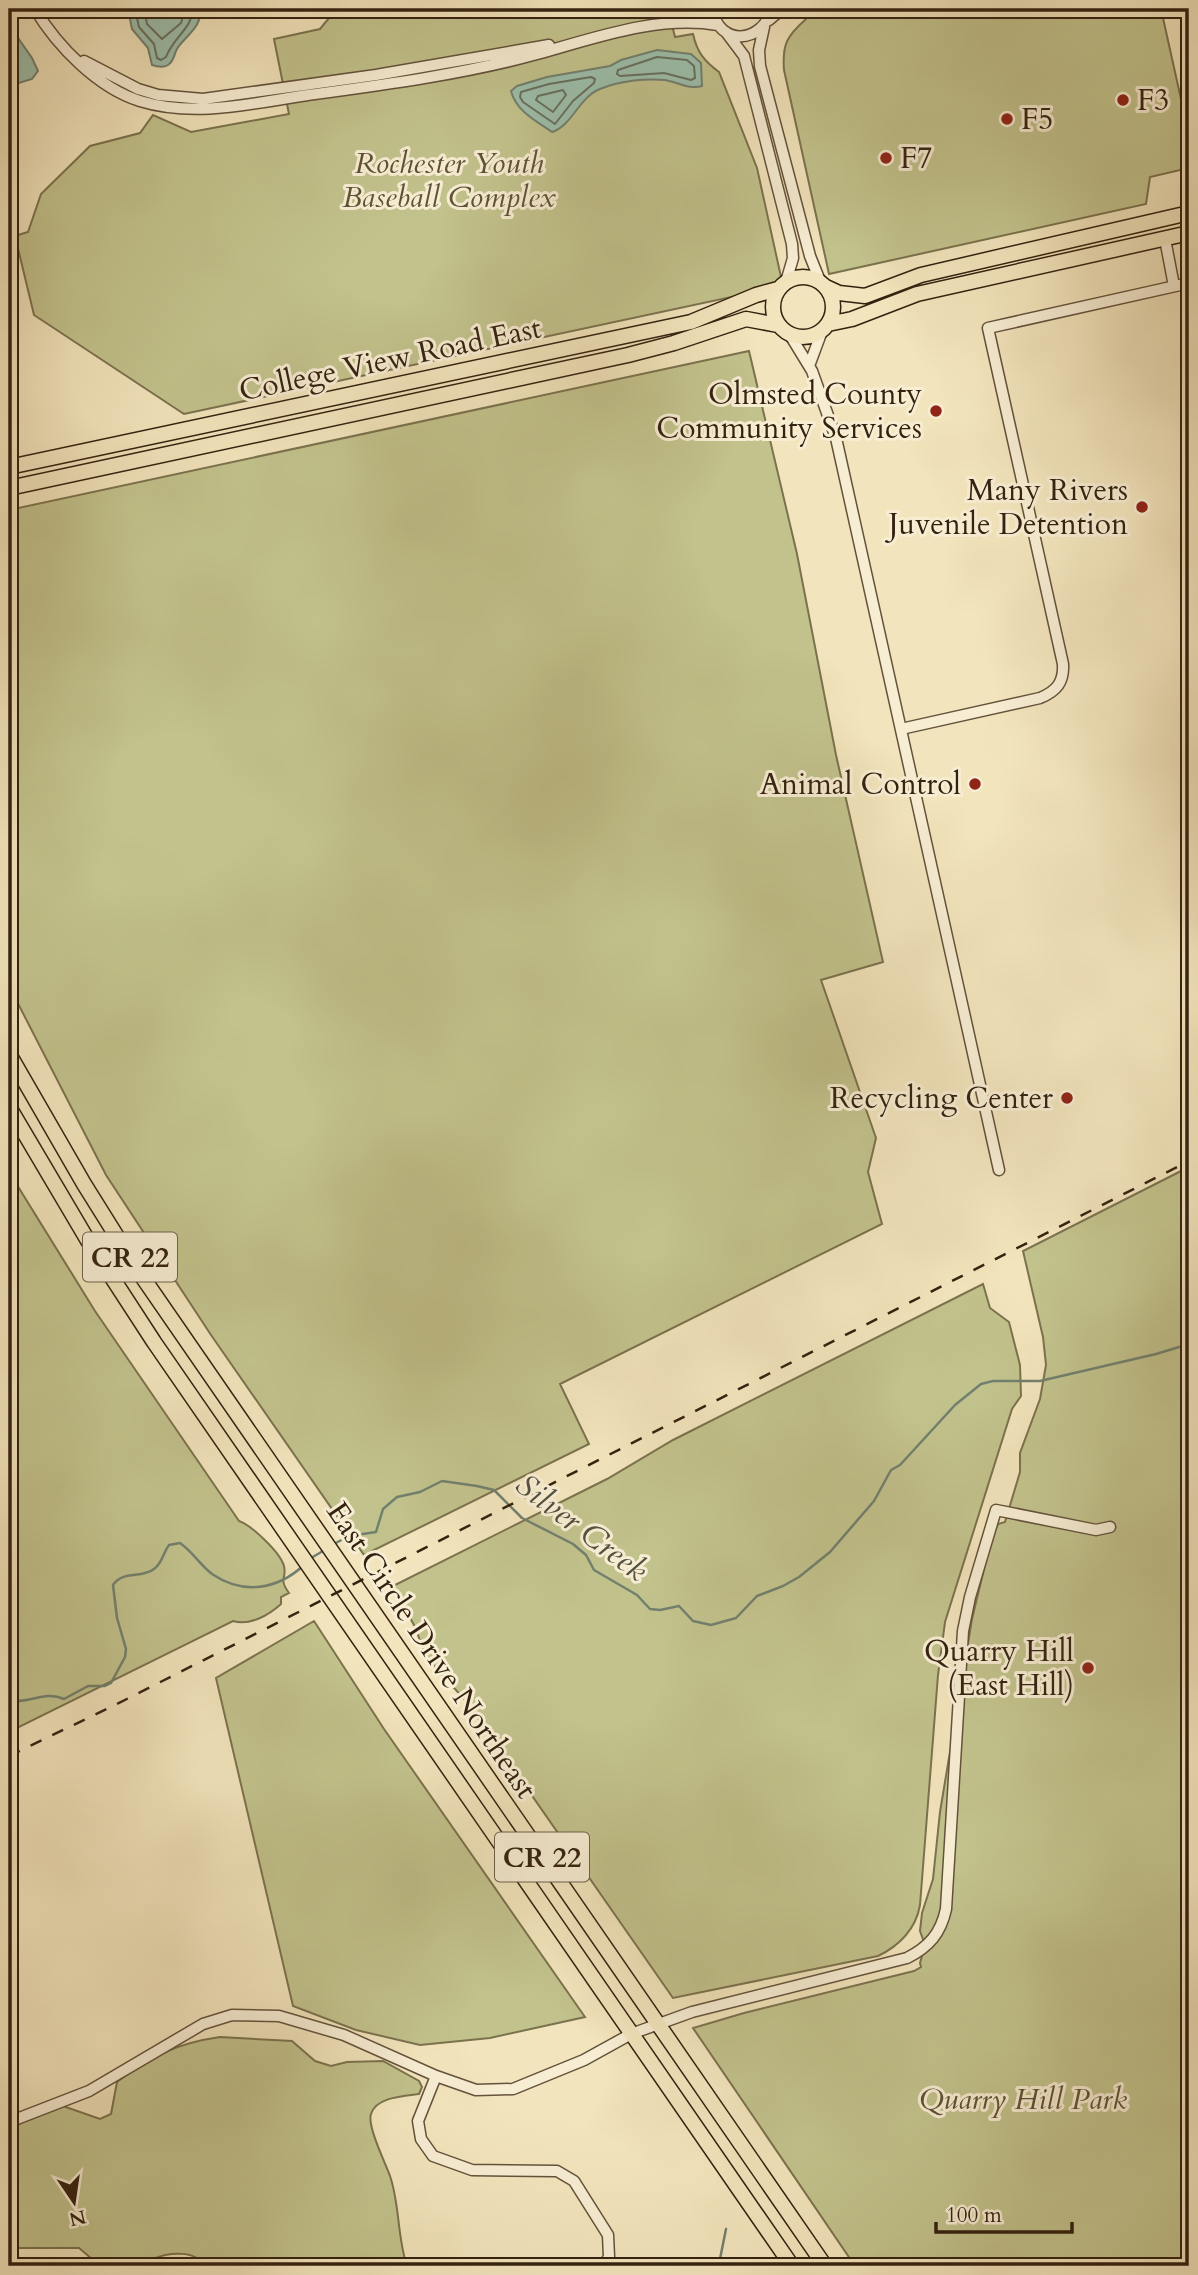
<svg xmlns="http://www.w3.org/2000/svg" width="1198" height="2275" font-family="Cardo,serif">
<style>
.green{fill:#c2c28c;stroke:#7b724e;stroke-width:2}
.water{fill:#9cbfac;stroke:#72806e;stroke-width:2}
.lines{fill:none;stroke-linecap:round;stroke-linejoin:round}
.shore{stroke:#68705e;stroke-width:2}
.stream{stroke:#72806e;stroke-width:2.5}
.minor-casing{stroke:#64523b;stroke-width:13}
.major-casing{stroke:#342210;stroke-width:17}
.minor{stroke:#f7edd3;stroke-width:10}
.major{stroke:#f2e4bc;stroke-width:14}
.rail{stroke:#342210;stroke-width:2.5;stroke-dasharray:12 12;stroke-linecap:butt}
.poi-dot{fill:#8f2418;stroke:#f7edd3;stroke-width:2.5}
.labels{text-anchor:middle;stroke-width:6;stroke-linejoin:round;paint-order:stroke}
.shield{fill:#f7edd3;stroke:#6e5f4a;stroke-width:2}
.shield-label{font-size:28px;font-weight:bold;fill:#342210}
.poi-label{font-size:30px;fill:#342210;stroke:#f7edd3;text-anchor:end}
.park-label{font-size:30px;font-style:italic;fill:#5f5235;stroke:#f7edd3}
.street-label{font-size:30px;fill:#342210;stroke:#f7edd3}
.water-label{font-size:32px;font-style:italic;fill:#53513f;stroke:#f7edd3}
</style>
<rect width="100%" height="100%" fill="#f2e4bc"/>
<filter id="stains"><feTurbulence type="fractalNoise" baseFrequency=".00286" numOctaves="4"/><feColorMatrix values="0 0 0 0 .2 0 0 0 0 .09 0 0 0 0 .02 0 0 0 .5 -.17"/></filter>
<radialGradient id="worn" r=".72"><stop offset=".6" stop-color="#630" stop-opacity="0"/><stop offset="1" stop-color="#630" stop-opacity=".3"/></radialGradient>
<path class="green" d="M333 9H668L675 37 693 34C697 52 704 61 719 72L757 168 783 286 184 414 34 315 15 236 28 232 41 194 90 146 140 133 153 115 191 132 289 114 274 39 320 29 334 12Z
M804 9H1161L1189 135V168L1150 177 1146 204 829 274 784 70C782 44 787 36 806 19Z
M749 351 797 554 836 755 883 962 821 980 876 1138 868 1172 882 1224 560 1384 589 1444 364 1555 211 1335 106 1175 9 986V510Z
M1189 1167V2266H855L693 2028 744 2013 914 1971 921 1967 920 1963 925 1945 920 1931 922 1913 933 1879 940 1812 972 1619 992 1536 998 1524 1005 1522 1020 1472V1453L1040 1399 1046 1365 1043 1337 1023 1251Z
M9 1172 95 1311 239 1521C251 1525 280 1552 284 1566 287 1579 278 1578 289 1593L281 1597V1604C269 1615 250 1626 233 1621L9 1732Z
M983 1284 990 1308 1009 1322 1020 1365 1021 1396 1012 1409 945 1622 938 1675 920 1905C916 1929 899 1946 878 1956L673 1998 466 1701 426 1657 415 1627 393 1586 607 1479 673 1440Z
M314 1621 384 1729 585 2017 490 2038 420 2045 356 2030 293 2006 216 1678Z
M220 2037 292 2041 315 2061 331 2066 347 2062 383 2061 419 2081 422 2087 419 2094C404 2096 376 2097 371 2114 367 2126 385 2162 390 2176 400 2205 397 2237 407 2266H203C197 2249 167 2253 153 2259 148 2262 144 2266 138 2266 124 2268 108 2266 94 2266L92 2259 79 2248H9V2133L25 2119 63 2106 100 2119 111 2114 117 2082C150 2056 178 2043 220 2037Z"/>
<path class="water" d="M128 9H200C202 26 189 33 179 46 174 51 175 61 168 65 163 68 158 67 152 65L148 48 132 29Z
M9 25 32 58 38 71 32 79 9 86Z
M657 50 691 54 701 63 702 86C690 90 677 82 665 80 645 78 619 81 600 89 579 97 572 126 552 132 536 121 516 111 511 91L517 86 547 77 610 66 621 60Z"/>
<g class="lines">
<path class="shore" d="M135 9 139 27 154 44 157 58 161 60 166 57C174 37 190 30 194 9
M144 9 147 24 162 39 181 23 185 9
M657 57 687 60 694 66 695 78 691 80 664 73 620 76 617 74 618 70Z
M591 77 595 79 594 83 573 101 555 124 523 102 520 97 521 92 549 84Z
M563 90 566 95 553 112 536 100 538 96Z"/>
<path class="stream" d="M332 1545 349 1536 376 1532 383 1509 397 1497 420 1492 442 1481 477 1486 494 1490 522 1518 573 1544 586 1555 594 1570 637 1595 650 1609 660 1610 679 1606 693 1621 711 1625 736 1618 757 1596 783 1586 799 1577 830 1552 874 1501 891 1470 900 1465 955 1405 981 1384 993 1381H1040L1156 1354 1189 1344
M311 1558 323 1551
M9 1700C28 1705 44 1690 64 1699L88 1686H105L111 1683 125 1657 126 1649 117 1618 113 1585C123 1570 141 1579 154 1569 162 1564 163 1553 169 1545L180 1543C193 1552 200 1565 212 1574 243 1595 277 1590 304 1565
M715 2266 720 2259 726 2229"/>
<defs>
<path id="minor" d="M35 9C57 46 98 88 140 101 195 118 253 103 308 95 382 85 465 74 537 54 595 38 657 15 718 25
M712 9C719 47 762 44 772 9
M673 18 697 9
M769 20 782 9
M764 27 759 50 760 66 810 256 820 281
M726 32 744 56 792 244 793 258 786 282
M84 61 138 89 158 95 203 99 376 75 549 45
M1165 239 1174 286
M790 335 812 371 836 438 999 1170
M809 366 822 331
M901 729 1040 698C1057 691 1064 682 1063 664L988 328 1189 283
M436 2076 418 2121 421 2139 433 2156 472 2170 557 2171 574 2181 608 2235 609 2257 603 2266
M9 2122 89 2091 203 2024 232 2015 279 2016 344 2035 436 2076 476 2090 513 2089 584 2060 631 2034 692 2012 907 1958C929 1947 941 1933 946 1909L963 1631 970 1597 996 1510 1096 1530 1110 1527"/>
<path id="major" d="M773 307a30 30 0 1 1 60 0a30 30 0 1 1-60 0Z
M826 287 839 293 865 296 921 275 1189 213
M828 324 852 319 917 294 1189 233
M9 467 691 322 756 295 778 289
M9 488 628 355 674 343 746 319 778 325
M9 1054 84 1184 139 1272 825 2266
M9 1107 87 1239 154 1342 792 2266"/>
</defs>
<use href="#minor" class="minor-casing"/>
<use href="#major" class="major-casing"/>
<use href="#minor" class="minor"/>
<use href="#major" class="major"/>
<path class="rail" d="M9 1756 115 1705 1189 1161"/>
</g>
<g class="poi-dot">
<circle cx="1123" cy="100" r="7"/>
<circle cx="1007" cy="119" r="7"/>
<circle cx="886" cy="158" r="7"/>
<circle cx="936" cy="411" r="7"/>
<circle cx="1142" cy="507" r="7"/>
<circle cx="975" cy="784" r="7"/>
<circle cx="1067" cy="1098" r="7"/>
<circle cx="1088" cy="1668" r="7"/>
</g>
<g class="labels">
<g class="shield">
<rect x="83" y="1232.5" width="94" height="49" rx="5"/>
<rect x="495" y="1832.5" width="94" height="49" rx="5"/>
</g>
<g class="shield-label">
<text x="130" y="1267">CR 22</text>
<text x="542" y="1867">CR 22</text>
</g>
<g class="poi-label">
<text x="1137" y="110" text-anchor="start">F3</text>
<text x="1021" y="129" text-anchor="start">F5</text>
<text x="900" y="168" text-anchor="start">F7</text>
<text x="922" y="404">Olmsted County<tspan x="922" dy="34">Community Services</tspan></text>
<text x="1128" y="500">Many Rivers<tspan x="1128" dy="34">Juvenile Detention</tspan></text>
<text x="961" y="794">Animal Control</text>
<text x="1053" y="1108">Recycling Center</text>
<text x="1074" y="1661">Quarry Hill<tspan x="1074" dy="34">(East Hill)</tspan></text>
</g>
<g class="park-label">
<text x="449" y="173">Rochester Youth<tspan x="449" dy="34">Baseball Complex</tspan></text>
<text x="1023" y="2109">Quarry Hill Park</text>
</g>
<g class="street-label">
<text transform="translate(390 359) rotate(-12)" y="10">College View Road East</text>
<text transform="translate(432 1650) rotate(56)" y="10">East Circle Drive Northeast</text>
</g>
<g class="water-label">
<text transform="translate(582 1527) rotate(37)" y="11">Silver Creek</text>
</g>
</g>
<rect width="1198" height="2275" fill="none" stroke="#f2e4bc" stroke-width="35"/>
<rect x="10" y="10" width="1177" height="2254" fill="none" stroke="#342210" stroke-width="3.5"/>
<rect x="18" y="18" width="1163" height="2240" fill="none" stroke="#342210" stroke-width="2"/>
<g transform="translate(74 2202) rotate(167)" stroke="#f7edd3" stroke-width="5" paint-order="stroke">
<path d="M0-5L12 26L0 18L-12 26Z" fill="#342210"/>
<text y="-10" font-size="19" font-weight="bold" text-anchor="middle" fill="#342210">N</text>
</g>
<path d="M936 2222v10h136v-10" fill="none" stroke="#342210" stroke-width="3.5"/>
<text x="946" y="2222" font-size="21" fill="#342210" stroke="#f7edd3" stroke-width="5" paint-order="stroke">100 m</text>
<rect width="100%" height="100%" filter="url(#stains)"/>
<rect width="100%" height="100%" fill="url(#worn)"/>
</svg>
